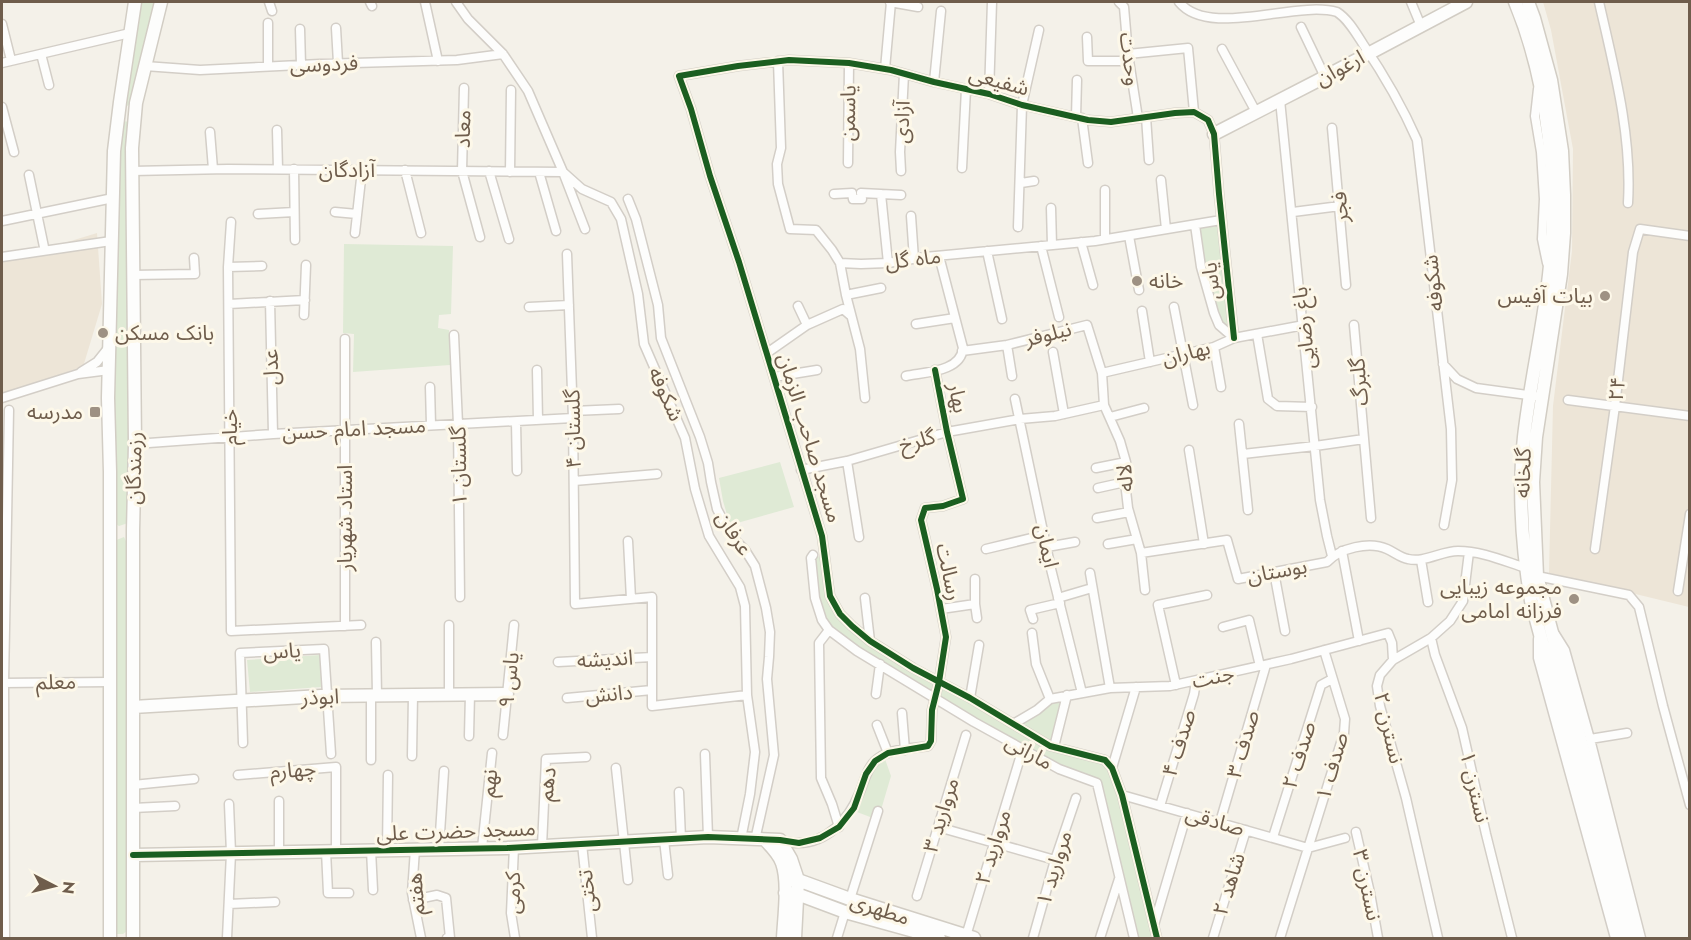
<svg xmlns="http://www.w3.org/2000/svg" width="1691" height="940" font-family="Jost,'Noto Sans Arabic',sans-serif">
<style>
.residential{fill:#ede5d7}
.green{fill:#dfead5}
.lines{fill:none;stroke-linecap:round;stroke-linejoin:round}
.street-casing{stroke:#d3cec7;stroke-width:11}
.secondary-casing{stroke:#d2cdc4;stroke-width:15}
.street{stroke:#fdfdfc;stroke-width:8}
.secondary{stroke:#fdfdfc;stroke-width:12}
.cycleway-casing{stroke:#fdf8e9;stroke-width:10}
.cycleway{stroke:#1b5e20;stroke-width:6}
.poi-dot{fill:#9e9183;stroke:#fdf8e9;stroke-width:2}
.labels{text-anchor:middle;stroke-width:6;stroke-linejoin:round;paint-order:stroke}
.street-label{font-size:21px;fill:#6f5d4c;stroke:#fdf8e9}
.poi-label{font-size:21px;fill:#6f5d4c;stroke:#fdf8e9;text-anchor:end}
</style>
<rect width="100%" height="100%" fill="#f4f1e9"/>
<path class="residential" d="M1543 2H1689V607L1549 573 1553 406 1572 251 1573 149 1551 30Z
M97 233 102 304 83 367 2 393V262Z"/>
<path class="green" d="M140 2H155L145 52 131 103 127 106 125 102 130 77Z
M124 121 128 122C127 256 129 390 128 523L119 526 114 523V379L118 156 121 131Z
M1218 226 1229 330 1220 319 1211 293 1201 247 1200 228Z
M344 244 453 246 451 314 439 315 438 328 449 330 450 365 353 372 354 334 343 333Z
M780 462 794 507 730 525 723 501 719 478Z
M124 537 127 543V931L123 934H117L113 931 114 541Z
M824 555 829 598 840 617 937 683 933 697 829 628 819 608 813 558Z
M320 655 322 687 250 692 247 660Z
M940 684 1046 746 1103 763 1111 770 1119 794 1156 938H1136L1100 786 1060 768 936 698Z
M1065 698 1052 744 1018 723 1051 701Z
M885 759 891 776 878 820 857 812 875 768Z"/>
<g class="lines">
<defs>
<path id="street" d="M269 2 272 11
M370 2 372 6
M425 2 438 61
M456 2 468 19 503 54 528 91 563 172 582 189 611 202 621 219 638 294 644 344 685 438 695 489 709 536 740 587 745 606 747 695 755 752 750 794 741 839
M890 2 918 7
M1119 2 1124 7 1128 54 1138 118
M1179 2C1209 39 1295 0 1337 12 1348 19 1356 33 1363 44 1384 75 1402 106 1417 140L1451 429 1452 480 1444 525
M1411 2 1421 26
M1599 2C1614 68 1632 135 1628 203
M2 24 11 60
M1301 27 1325 77
M336 28 338 63
M300 29 301 65
M1087 37 1088 61H1129
M1222 49 1256 112
M41 54 49 85
M1128 54 1188 48 1194 112
M778 61 781 148 777 164 778 184 790 229 816 230 832 250 840 263 861 264 888 263 925 257 1095 241 1221 220
M2 63 130 33
M145 66 200 70 320 64 457 60 503 54
M268 66V23
M885 69 891 2
M934 82 941 11
M464 88 462 171 480 237
M1538 89 1535 116 1541 152 1544 199 1542 239 1547 263
M989 94 992 2
M1280 100 1320 500 1327 536 1332 556
M2 107 14 152
M1076 117 1077 80
M1146 117 1149 160
M1082 118 1088 163
M1332 128 1346 285
M277 130 278 169
M210 132 213 169
M848 163 849 63
M962 168 966 89
M294 169 295 240
M405 170 421 233
M132 171 228 169 563 172 585 229
M489 171 509 239
M901 171 900 152 904 74
M510 172 511 90
M539 172 556 231
M29 175 44 247
M1161 180 1166 229
M1021 183 1034 181
M1105 190V239
M834 194 852 193 853 199H862L861 193 901 195
M881 194 888 263
M628 199 636 219 658 305 661 338 700 437 708 463 711 482 717 509 732 537 745 550 755 566 766 608 770 632 769 657 767 679 774 755 755 840
M1051 208 1052 245
M335 212 357 214
M1293 212 1340 206
M258 214 294 212
M911 216 914 259
M2 221 113 198
M231 222 228 267 231 631 361 625
M1195 225 1201 267 1214 313 1219 325 1234 338
M1018 227 1022 105 1039 30
M355 233 362 170
M1129 236 1139 290
M1081 242 1093 285
M1041 246 1059 317
M987 251 1002 319
M567 254 573 418 575 604 652 597V706L747 695
M2 257 111 241
M840 263 846 295 860 349 865 398
M228 267 262 266
M132 275 195 274 194 258
M846 295 881 288
M270 301 273 434
M229 304 305 300
M798 306 807 325
M529 307 569 305
M1174 307 1193 405
M1142 311 1150 362
M304 315 306 265
M916 324 955 318
M1354 325 1371 518
M1257 334 1268 399 1277 406 1312 407
M454 335 458 424 460 597
M1007 345 1012 376
M1214 347 1221 387
M962 351 1007 345 1087 325 1102 373 1104 405 1120 441 1126 462 1125 482 1128 508 1141 553 1145 590
M1053 352 1064 414
M767 353 807 325 843 309 850 315
M1443 364 1457 379 1476 388 1535 396
M537 370 538 420
M81 372 97 362 109 347
M1102 373 1214 347 1234 338 1304 325
M906 376C925 372 961 372 963 348L939 256
M774 377 817 370
M430 387 431 425
M2 398 78 374 109 370
M1015 399 1051 569 1082 693
M1568 400 1690 416
M573 411 619 409
M1110 417 1144 408
M516 422 517 471
M1239 424 1248 510
M135 444 273 434 573 418
M1189 450 1204 544
M1243 454 1315 446 1364 439
M847 461 859 537
M1096 468 1126 462
M801 470 847 461 947 432 1020 419 1055 416 1104 405
M574 481 657 474
M1098 488 1125 482
M1097 518 1129 512
M628 541 631 599
M1108 544 1137 539
M1047 547 1075 542
M986 549 1044 535
M1595 549 1615 406 1633 252 1640 229 1690 236
M1342 551 1359 641
M1141 553 1227 540 1238 579 1327 562C1340 548 1369 541 1387 549 1394 552 1401 558 1408 559 1425 563 1441 551 1458 551 1482 551 1504 561 1526 568
M813 555 811 558 815 598 822 620 829 630 857 651 974 722 1059 769 1097 783 1134 938
M1421 560 1428 602
M1274 572 1285 631
M1090 573 1110 688
M1537 576 1629 595 1639 607 1663 706 1690 805
M975 579V604L977 618
M1678 591 1690 514
M865 598 870 641
M1058 598 1092 588
M941 609 975 604
M1033 619 1030 610 1060 603
M449 625V695
M345 626V339
M1223 627 1249 620 1260 666
M829 630 819 643 821 778 832 804 839 827
M1032 633 1036 664 1050 699
M1555 634 1565 650 1590 739 1641 938
M1431 638 1435 655 1462 728 1486 834 1512 938
M1538 639V658L1615 938
M376 642 377 695
M558 662 652 657
M2 683 110 682
M1176 685 1158 605 1207 595
M876 694 880 664
M371 695V760
M567 698 652 690
M970 698 979 645
M902 713 905 750
M1015 723 1037 710 1050 699 1110 688 1170 686 1291 659 1388 633 1392 643 1393 660
M877 725 888 753
M503 735 514 625
M469 736 470 694
M1590 739 1627 733
M243 743 240 653 324 649 331 754
M1054 747 1067 695
M705 754 708 837
M412 756 413 695
M616 768 628 880
M1112 768 1136 687
M238 775 336 767V851
M133 785 194 779
M679 792 681 839
M1122 795 1308 848
M1160 806 1194 694 1196 681
M133 808 175 806
M1220 822 1266 665
M938 827 1055 860
M1356 832 1370 893 1378 938
M1273 837 1321 685 1332 679
M664 840 668 875
M780 840C785 841 792 843 798 843 827 843 849 819 859 794 864 783 866 770 875 761 888 748 911 749 928 746L931 741 932 710 939 682 946 637 937 589 921 520 925 508 943 506 963 499 947 432 935 370
M582 844 592 938
M542 846 546 759 586 757
M514 847 511 913 515 938
M482 848 492 753
M1308 848 1345 838
M415 849 412 893 421 938
M439 849 444 771
M371 850 373 890
M387 850 388 775
M326 851 328 893H349
M279 852V801
M917 896 966 735
M850 899 878 811
M413 900 437 895 446 898 450 938H447
M229 904 275 902
M1154 925 1187 813
M966 936 1020 758
M5 938 4 683 9 410
M227 938 231 853 229 804
M837 938 845 912
M1033 938 1055 860 1076 798
M1100 938 1119 879
M1157 938 1122 795 1112 768 1105 760 1050 746 970 698 913 668 870 641 852 626 840 614 830 596 822 536 739 262 710 176 691 109 679 76 738 66 789 60 849 63 891 70 934 82 989 94 1022 105 1088 120 1111 122 1175 113 1194 112 1208 120 1214 134 1219 194 1234 338
M1213 938 1246 830
M1280 938 1344 733 1345 719 1324 650
M1438 938 1406 798 1380 706 1377 686 1380 675 1393 660 1431 638 1450 621 1463 601 1469 552"/>
<path id="secondary" d="M1515 2C1549 84 1559 186 1549 275 1543 329 1530 383 1524 437 1518 492 1522 547 1531 601L1622 938
M1528 2 1534 18 1551 80 1562 151 1564 195V233L1561 274 1536 437 1533 482 1537 576 1633 938
M1214 134 1317 81 1466 2
M133 707 321 696 507 694
M765 840C772 847 779 854 782 863 789 882 784 918 783 938
M133 855 507 848 708 837 780 840 791 859 798 880 795 938
M786 880H798L850 899 974 938
M785 893 797 894 845 912 939 938
M110 938V472L108 398 114 151 120 102 135 2
M133 938V530L135 444 132 148 136 103 161 2"/>
</defs>
<use href="#street" class="street-casing"/>
<use href="#secondary" class="secondary-casing"/>
<use href="#street" class="street"/>
<use href="#secondary" class="secondary"/>
<defs>
<path id="cycleway" d="M133 855 507 848 708 837 780 840 799 843 820 838 839 827 854 808 866 774 875 761 888 753 928 746 931 741 932 710 939 682 946 637 937 589 921 520 925 508 943 506 963 499 947 432 935 370
M1157 938 1122 795 1112 768 1105 760 1050 746 970 698 913 668 870 641 852 626 840 614 830 596 822 536 739 262 710 176 691 109 679 76 738 66 789 60 849 63 891 70 934 82 989 94 1022 105 1088 120 1111 122 1175 113 1194 112 1208 120 1214 134 1219 194 1234 338"/>
</defs>
<use href="#cycleway" class="cycleway-casing"/>
<use href="#cycleway" class="cycleway"/>
</g>
<g class="poi-dot">
<circle cx="1137" cy="281" r="6"/>
<circle cx="1605" cy="296" r="6"/>
<circle cx="103" cy="333" r="6"/>
<rect x="89" y="406" width="12" height="12" rx="3"/>
<circle cx="1574" cy="599" r="6"/>
</g>
<g class="labels">
<g class="street-label">
<text transform="translate(1130 59) rotate(83)" y="7">وحدت</text>
<text transform="translate(324 64) rotate(-2)" y="7">فردوسی</text>
<text transform="translate(1340 68) rotate(-28)" y="7">ارغوان</text>
<text transform="translate(999 81) rotate(15)" y="7">شفیعی</text>
<text transform="translate(848 113) rotate(-89)" y="7">یاسمن</text>
<text transform="translate(902 122) rotate(-88)" y="7">آزادی</text>
<text transform="translate(463 129) rotate(-89)" y="7">معاد</text>
<text x="347" y="177">آزادگان</text>
<text transform="translate(1340 207) rotate(-95)" y="7">فجر</text>
<text transform="translate(913 259) rotate(-7)" y="7">ماه گل</text>
<text transform="translate(1211 281) rotate(-96)" y="7">یاس</text>
<text transform="translate(1433 283) rotate(-96)" y="7">شکوفه</text>
<text transform="translate(1304 328) rotate(-96)" y="7">باغ رضایی</text>
<text transform="translate(1048 334) rotate(-14)" y="7">نیلوفر</text>
<text transform="translate(1186 353) rotate(-14)" y="7">بهاران</text>
<text transform="translate(271 367) rotate(-92)" y="7">عدل</text>
<text transform="translate(1359 382) rotate(-95)" y="7">گلبرگ</text>
<text transform="translate(1617 389) rotate(-83)" y="7">۲۴</text>
<text transform="translate(666 394) rotate(66)" y="7">شکوفه</text>
<text transform="translate(958 398) rotate(79)" y="7">بهار</text>
<text transform="translate(230 427) rotate(-90)" y="7">خیام</text>
<text transform="translate(354 429) rotate(-3)" y="7">مسجد امام حسن</text>
<text transform="translate(573 429) rotate(-91)" y="7">گلستان ۴</text>
<text transform="translate(810 438) rotate(73)" y="7">مسجد صاحب الزمان</text>
<text transform="translate(917 441) rotate(-16)" y="7">گلرخ</text>
<text transform="translate(459 466) rotate(-91)" y="7">گلستان ۱</text>
<text transform="translate(134 468) rotate(-89)" y="7">رزمندگان</text>
<text transform="translate(1523 473) rotate(-88)" y="7">گلخانه</text>
<text transform="translate(1125 478) rotate(-95)" y="7">لاله</text>
<text transform="translate(345 518) rotate(-90)" y="7">استاد شهریار</text>
<text transform="translate(734 533) rotate(57)" y="7">عرفان</text>
<text transform="translate(1047 546) rotate(78)" y="7">ایمان</text>
<text transform="translate(1277 571) rotate(-10)" y="7">بوستان</text>
<text transform="translate(949 572) rotate(78)" y="7">رسالت</text>
<text transform="translate(282 651) rotate(-3)" y="7">یاس</text>
<text transform="translate(605 659) rotate(-3)" y="7">اندیشه</text>
<text transform="translate(1213 677) rotate(-12)" y="7">جنت</text>
<text transform="translate(509 680) rotate(-84)" y="7">یاس ۹</text>
<text transform="translate(56 682) rotate(-1)" y="7">معلم</text>
<text transform="translate(609 694) rotate(-5)" y="7">دانش</text>
<text transform="translate(320 697) rotate(-2)" y="7">ابوذر</text>
<text transform="translate(1389 728) rotate(77)" y="7">نسترن ۲</text>
<text transform="translate(1179 743) rotate(-73)" y="7">صدف ۴</text>
<text transform="translate(1243 744) rotate(-74)" y="7">صدف ۳</text>
<text transform="translate(1029 752) rotate(29)" y="7">مارانی</text>
<text transform="translate(1299 755) rotate(-73)" y="7">صدف ۲</text>
<text transform="translate(1332 766) rotate(-74)" y="7">صدف ۱</text>
<text transform="translate(293 770) rotate(-4)" y="7">چهارم</text>
<text transform="translate(489 783) rotate(-84)" y="7">نهم</text>
<text transform="translate(547 784) rotate(-83)" y="7">دهم</text>
<text transform="translate(1475 787) rotate(77)" y="7">نسترن ۱</text>
<text transform="translate(941 815) rotate(-73)" y="7">مروارید ۳</text>
<text transform="translate(1215 821) rotate(16)" y="7">صادقی</text>
<text transform="translate(456 831) rotate(-2)" y="7">مسجد حضرت علی</text>
<text transform="translate(993 847) rotate(-73)" y="7">مروارید ۲</text>
<text transform="translate(1054 868) rotate(-73)" y="7">مروارید ۱</text>
<text transform="translate(1229 884) rotate(-73)" y="7">شاهد ۲</text>
<text transform="translate(1367 885) rotate(78)" y="7">نسترن ۳</text>
<text transform="translate(587 891) rotate(-96)" y="7">تختی</text>
<text transform="translate(513 893) rotate(-90)" y="7">کرمی</text>
<text transform="translate(416 894) rotate(-94)" y="7">هفتم</text>
<text transform="translate(880 909) rotate(18)" y="7">مطهری</text>
</g>
<g class="poi-label">
<text x="1149" y="288" text-anchor="start">خانه</text>
<text x="1593" y="303">بیات آفیس</text>
<text x="115" y="340" text-anchor="start">بانک مسکن</text>
<text x="83" y="419">مدرسه</text>
<text x="1562" y="594">مجموعه زیبایی<tspan x="1562" dy="24">فرزانه امامی</tspan></text>
</g>
</g>
<rect width="1691" height="940" fill="none" stroke="#6f5d4c" stroke-width="6"/>
<g transform="translate(54 886) rotate(97)" stroke="#fdf8e9" stroke-width="4.5" paint-order="stroke">
<path d="M0-4.5L10 22L0 15L-10 22Z" fill="#6f5d4c"/>
<text y="-9" font-size="16" font-weight="bold" text-anchor="middle" fill="#6f5d4c">N</text>
</g>
</svg>
